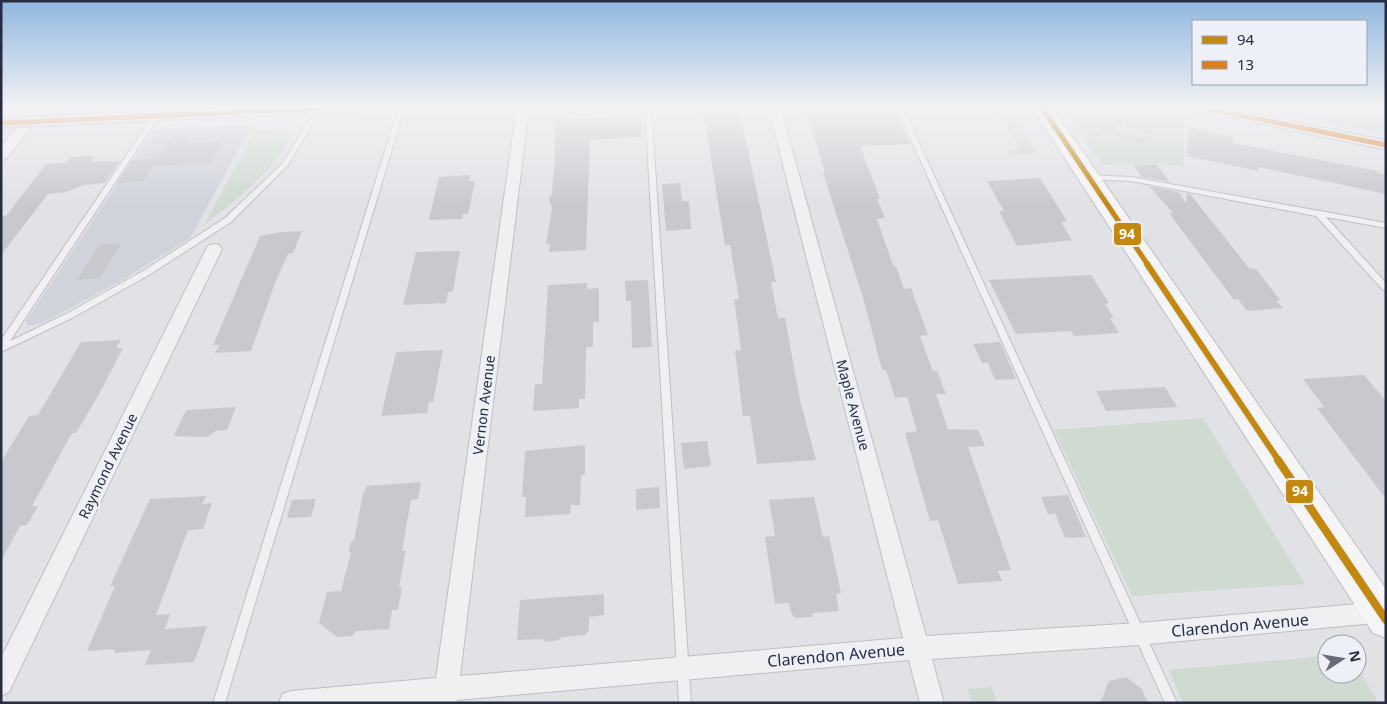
<svg xmlns="http://www.w3.org/2000/svg" width="1387" height="704" font-family="'Noto Sans',sans-serif">
<style>
.built{fill:#d0d3dc}
.green{fill:#cfdad0}
.building{fill:#c8c9ce}
.lines{fill:none;stroke-linecap:round;stroke-linejoin:round}
.lane-casing{stroke:#bebfc4;stroke-width:2}
.street-casing{stroke:#bebfc4;stroke-width:2}
.primary-casing{stroke:#bcbfc4;stroke-width:2}
.path{stroke:#c2c3c9;stroke-width:2.5;stroke-dasharray:3 3;stroke-linecap:butt}
.lane{fill:#f0f0f3;fill-rule:evenodd}
.street{fill:#f0f0f3;fill-rule:evenodd}
.secondary{fill:#c2c3c9;fill-rule:evenodd}
.primary{fill:#f5f5f6;fill-rule:evenodd}
.bus-1-far2-casing{stroke:#edf0f6;stroke-width:8}
.bus-1-far1-casing{stroke:#edf0f6;stroke-width:10}
.bus-1-casing{stroke:#edf0f6;stroke-width:11}
.bus-2-casing{stroke:#edf0f6;stroke-width:8}
.bus-1-far2{stroke:#c38810;stroke-width:5}
.bus-1-far1{stroke:#c38810;stroke-width:6}
.bus-1{stroke:#c38810;stroke-width:8}
.bus-2{stroke:#de7f1e;stroke-width:5}
.labels{text-anchor:middle;stroke-width:5;stroke-linejoin:round;paint-order:stroke}
.street-label{font-size:14px;fill:#262d41;stroke:#edf0f6}
.near-street-label{font-size:16px;fill:#262d41;stroke:#edf0f6}
.line-badge{stroke:#edf0f6;stroke-width:2}
.badge-label{font-size:14px;text-anchor:middle;font-weight:bold;fill:#fff}
</style>
<rect width="100%" height="100%" fill="#e1e2e6"/>
<path class="built" d="M1244 106H1386V135Z
M252 125 190 238 124 279 67 310 42 323 27 326 26 321 154 129Z"/>
<path class="green" d="M995 106H1008L1038 154 1011 155 1008 150 1020 149Z
M1062 106H1137L1183 116 1184 167 1157 163 1103 165Z
M275 129 280 133 286 131 289 136C288 160 225 209 205 224L255 130Z
M1203 418 1305 584 1132 596 1054 430Z
M1327 656V674H1357V667L1379 703H1183L1169 670Z
M992 687 997 703H972L968 689Z"/>
<path class="building" d="M894 106 910 144 860 146 880 199H877L885 218 877 219 888 251 894 267 896 266 904 289 911 288 928 335 920 336 933 371H937L946 394H936L948 429 978 430 985 446 968 447 1011 570 998 571 1002 581 958 584 938 520 930 521 905 433 917 431 907 397 895 398 886 370H882L864 301 823 173H825L806 110Z
M739 108 776 282H771L778 318H785L800 400 816 460 757 464 750 416H743L735 351 741 350 734 299H739L730 245H725L703 110Z
M641 115 642 137 590 140 586 250 549 252 550 244H546L552 208 549 199 552 193 555 158V120Z
M1188 127 1233 137V143L1377 171 1378 173 1386 175V194L1258 167V171L1187 156Z
M172 136H191L187 143 223 141 211 163 153 166Z
M94 156 90 162 120 161 105 183 84 185 66 192 48 194 1 255V216H6L46 164 66 163 70 157Z
M157 159 143 181 117 183 132 160Z
M1156 164 1161 170 1170 182 1142 177 1133 165Z
M470 175 469 181H475L468 214H463L462 219 429 220 439 177Z
M1040 178 1067 221 1061 222 1072 240 1017 246 999 211H1004L987 181Z
M680 183 682 201H689L691 229 666 231 662 184Z
M1149 186 1178 192 1186 203 1187 193 1190 194 1249 268 1256 269 1280 300 1276 301 1283 308 1247 311 1238 299 1234 300 1169 213H1173Z
M302 231 293 253 288 254 275 283 251 351 215 353 219 345H213L260 236 281 232Z
M121 243 100 278 77 280 99 245Z
M460 251 453 291 448 292 446 303 403 305 416 252Z
M1091 275 1109 303 1105 304 1114 318H1110L1119 333 1074 336 1071 331 1016 334 989 280Z
M648 280 652 347 632 348 631 301H626L625 281Z
M587 283V289L599 288V322H593V347H586L585 399H579V408L533 411 535 384H542L548 285Z
M121 340 116 348H123L98 396 76 433H72L32 506H38L27 525 20 526 1 561V462L29 416 38 415 81 342Z
M1000 342 1016 379 995 380 988 363H982L973 344Z
M443 350 433 402H429L427 413 381 416 396 352Z
M1364 375 1386 401V499L1317 408 1324 407 1303 379Z
M1165 387 1177 407 1106 411 1096 391Z
M236 407 227 430 216 431 207 437 174 436 186 410Z
M707 441 711 466 684 469 681 443Z
M585 445V475H581L580 505H571L570 514 525 517 526 497H522L525 451Z
M421 482 418 499 411 500 402 551 406 550 399 587H402L398 610H392L389 629 357 631 352 636 337 637 319 623 327 592 341 591 351 553 349 551 351 542 354 540 363 494 367 486Z
M659 487 660 508 636 510V489Z
M1068 495 1086 537 1065 538 1055 513 1048 514 1041 497Z
M206 496 202 504 212 503 203 529 188 530 156 615 170 614 165 629 207 626 194 662 145 665 151 650 115 653 113 649 87 651 115 586H110L150 499Z
M814 497 822 533 823 537 829 536 841 593 836 594 839 611 814 613 811 617 795 618 791 613 789 603 775 604 765 537 775 536 769 500Z
M316 499 311 517 287 518 292 500Z
M604 594V615L589 617V630L585 635 562 637 558 640 546 642 542 639 517 640 520 600Z
M1126 677 1142 689 1148 703H1100L1109 681Z"/>
<g class="lines">
<defs>
<path id="lane" d="M399 106H405L225 703H213Z
M645 106H651L691 703H679Z
M896 106H902L1177 703H1165Z
M156 114 159 116 10 341 66 314 143 271 225 218 283 163 309 120H313L314 121 288 165 231 222 149 275 72 318 1 352V340L153 116Z
M1086 175 1131 177 1386 223V228L1326 217 1386 283V291L1383 290 1316 216 1131 181 1088 179 1084 177Z"/>
<path id="street" d="M144 106H157L149 120 144 121 138 117Z
M517 106H529L460 676 903 638 768 106H780L926 636 1139 623 1381 602 1386 604V622L1139 645 932 659 944 703H920L909 660 457 700V703H279L282 694 291 691 436 678Z
M30 117 36 121 6 159 1 160V147L25 118Z
M214 244 219 245 222 249 9 692 1 696V658L206 249 209 245Z"/>
<path id="primary" d="M1031 106H1051L1386 589V638L1373 633Z"/>
</defs>
<use href="#lane" class="lane-casing"/>
<use href="#street" class="street-casing"/>
<use href="#primary" class="primary-casing"/>
<path class="path" d="M1119 122C1131 121 1140 123 1148 132V138C1135 144 1123 140 1113 130V126Z
M1135 123 1161 115
M1091 136 1113 130"/>
<use href="#lane" class="lane"/>
<use href="#street" class="street"/>
<path class="secondary" d="M250 106H388L385 110 379 111 1 129V117Z
M1184 106H1222L1386 139V151L1193 111 1187 110Z"/>
<use href="#primary" class="primary"/>
<defs>
<path id="bus-1-far2" d="M1041 106 1148 265"/>
<path id="bus-1-far1" d="M1147 264 1279 461"/>
<path id="bus-1" d="M1278 460 1386 620"/>
<path id="bus-2" d="M1195 106 1386 145
M1 123 372 106"/>
</defs>
<use href="#bus-1-far2" class="bus-1-far2-casing"/>
<use href="#bus-1-far1" class="bus-1-far1-casing"/>
<use href="#bus-1" class="bus-1-casing"/>
<use href="#bus-2" class="bus-2-casing"/>
<use href="#bus-1-far2" class="bus-1-far2"/>
<use href="#bus-1-far1" class="bus-1-far1"/>
<use href="#bus-1" class="bus-1"/>
<use href="#bus-2" class="bus-2"/>
</g>
<linearGradient id="sky" x2="0" y2="1"><stop stop-color="#90b7e0"/><stop offset="0.52" stop-color="#f2f2f4"/><stop offset="1" stop-color="#f2f2f4" stop-opacity="0"/></linearGradient>
<rect width="1387" height="205" fill="url(#sky)"/>
<g class="labels">
<g class="street-label">
<text transform="translate(484 405) rotate(-83)" y="5">Vernon Avenue</text>
<text transform="translate(853 405) rotate(75)" y="5">Maple Avenue</text>
<text transform="translate(108 466) rotate(-64)" y="5">Raymond Avenue</text>
</g>
<g class="near-street-label">
<text transform="translate(1240 625) rotate(-5)" y="6">Clarendon Avenue</text>
<text transform="translate(836 655) rotate(-5)" y="6">Clarendon Avenue</text>
</g>
</g>
<g class="line-badge">
<rect x="1113" y="222" width="29" height="24" rx="5" fill="#c38810"/>
<rect x="1285" y="479" width="29" height="25" rx="5" fill="#c38810"/>
</g>
<g class="badge-label">
<text x="1127" y="239">94</text>
<text x="1300" y="496">94</text>
</g>
<rect width="1387" height="704" fill="none" stroke="#262d41" stroke-width="5"/>
<rect x="1192" y="20" width="175" height="65" fill="#edf0f6" stroke="#9da2ae"/>
<rect x="1202" y="36" width="25" height="8" fill="#c38810" stroke="#9da2ae"/>
<text x="1237" y="45" font-size="15" fill="#262d41">94</text>
<rect x="1202" y="61" width="25" height="8" fill="#de7f1e" stroke="#9da2ae"/>
<text x="1237" y="70" font-size="15" fill="#262d41">13</text>
<g transform="translate(1342 659) rotate(78)"><circle r="24" fill="#edf0f6" stroke="#9da2ae"/>
<path d="M0-4L9 19L0 12L-9 19Z" fill="#676c7b"/>
<text y="-8" font-size="14" font-weight="bold" text-anchor="middle" fill="#262d41">N</text>
</g>
</svg>
